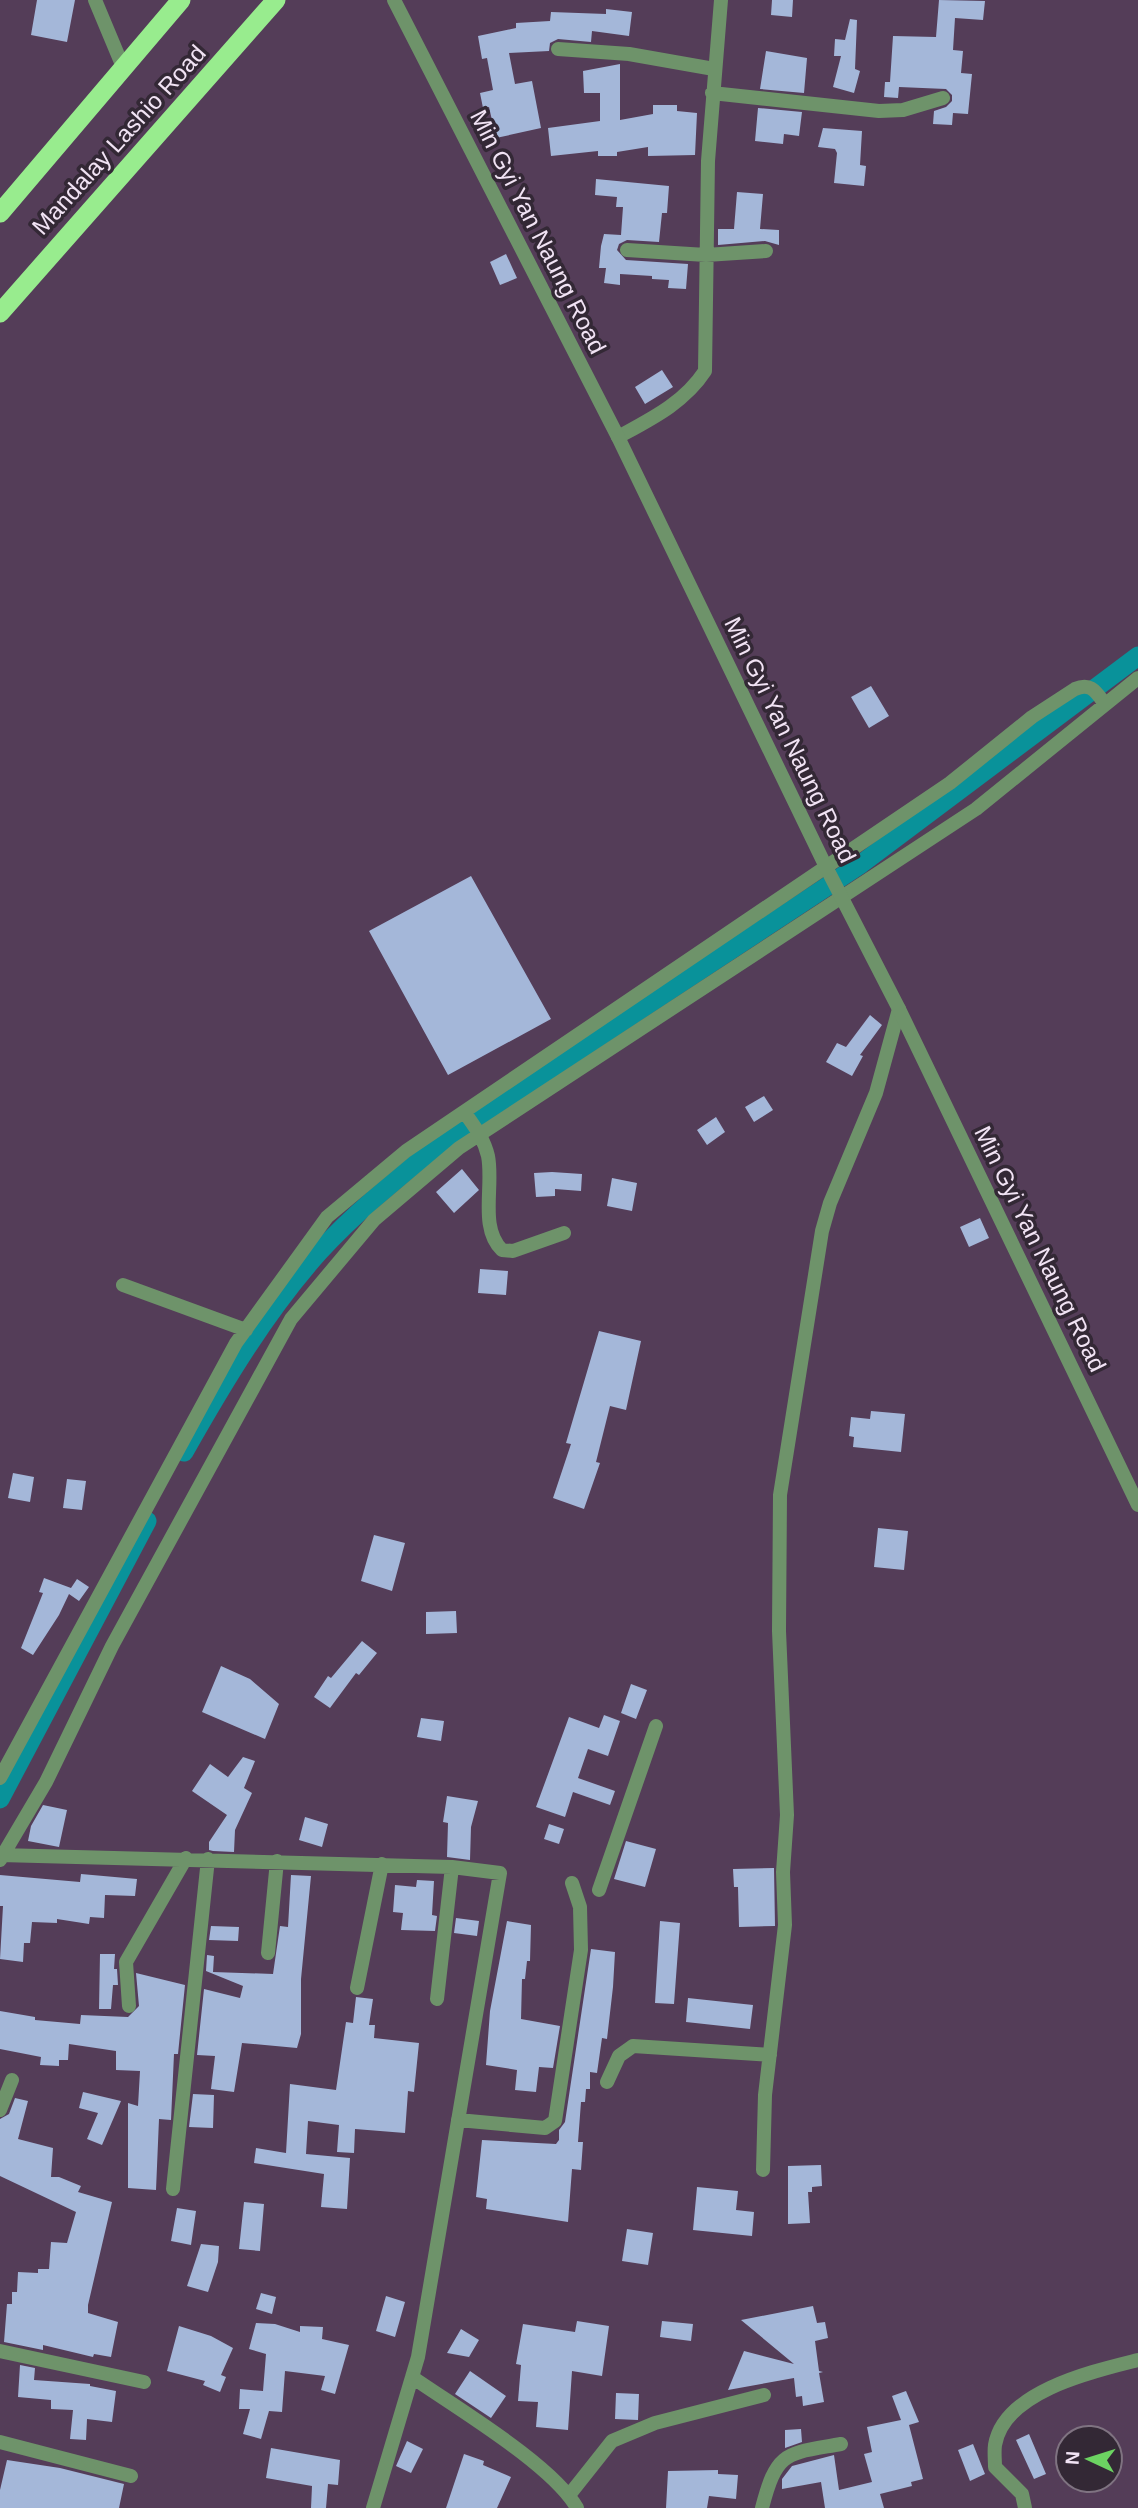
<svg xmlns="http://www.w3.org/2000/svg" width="1138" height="2508" font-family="Helvetica,sans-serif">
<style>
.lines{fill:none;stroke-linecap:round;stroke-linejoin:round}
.canal{stroke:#09929a;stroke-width:19}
.building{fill:#a4b7d9}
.minor{stroke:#6e936a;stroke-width:14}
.tertiary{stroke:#6e936a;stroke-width:14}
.trunk{stroke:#98ec8e;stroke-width:19}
.labels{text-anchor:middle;stroke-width:7;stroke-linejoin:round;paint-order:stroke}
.street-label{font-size:24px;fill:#f1e3f4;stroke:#332835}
</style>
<rect width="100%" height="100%" fill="#543d58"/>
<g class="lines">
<path class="canal" d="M184 1452C223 1383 266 1311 319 1252 359 1208 407 1171 452 1134L861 864 1138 656
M0 1799 147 1521"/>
</g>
<path class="building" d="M37 0H75L67 42 31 35Z
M772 0H793L792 17 771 15Z
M939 0 985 1 983 20 955 18 953 50 963 51 961 73 972 74 968 114 953 113 952 125 933 124 934 111 946 107 952 101V95L946 89 899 87 898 98 884 97 885 82H890L893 36 936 37Z
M606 9 632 12 629 36 592 31 591 42 558 39 550 43 549 51 509 53 515 84 532 81 541 128 496 138 489 107 483 108 480 93 493 90 487 58 482 59 478 36 516 28V23L550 21 551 12 606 14Z
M850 19 857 20 855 69 860 71 854 93 833 87 841 56H834L835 39 845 40Z
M766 51 807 58 804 93 760 89Z
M620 64V120L653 114V105H677V111L697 113 695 155 648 156V147L617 152V156H598V151L551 156 548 128 600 121V93H584L583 71Z
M758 108 802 112 799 136 784 134 783 144 755 141Z
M823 128 862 131 860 165 866 166 864 186 834 183 837 153 835 149 818 147Z
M596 179 669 186 667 213H662L659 242 627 240 619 244 617 250 626 260 688 264 686 289 668 288 669 280 652 279V276L620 274V285L604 283 606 268H599L601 246 604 234 621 235 623 207H616L617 197 595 195Z
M737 192 763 194 760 229 779 230V245L765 241 718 245V229H734Z
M506 254 517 278 500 285 490 262Z
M662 370 673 387 645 404 635 387Z
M871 686 889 716 869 728 851 697Z
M471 876 551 1019 448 1075 369 931Z
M870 1015 882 1025 860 1055 863 1056 852 1076 826 1062 837 1043 846 1047Z
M764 1096 773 1110 754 1122 745 1107Z
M716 1117 725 1132 707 1145 697 1130Z
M462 1169 479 1190 454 1213 436 1192Z
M552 1172 582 1174 581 1191 555 1189V1196L536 1197 534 1173Z
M612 1178 637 1183 632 1211 607 1206Z
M980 1218 989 1238 969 1247 960 1227Z
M480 1269 508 1271 506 1295 478 1293Z
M599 1331 641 1341 626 1410 610 1406 596 1462 600 1463 584 1509 553 1498 571 1444 566 1443Z
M871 1411 905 1414 901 1452 853 1447 854 1437 849 1436 851 1417 870 1419Z
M13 1473 34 1477 30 1502 8 1498Z
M67 1479 86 1481 82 1510 63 1508Z
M878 1528 908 1531 904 1570 874 1567Z
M374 1535 405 1543 392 1591 361 1581Z
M44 1578 71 1588 77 1579 89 1587 79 1601 69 1594 59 1615 33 1655 21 1648 43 1593 39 1592Z
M456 1611 457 1633 426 1634V1612Z
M362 1641 377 1653 359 1675 356 1673 330 1708 314 1697 328 1676 331 1678Z
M221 1666 250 1679 279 1704 265 1739 202 1712Z
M631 1684 647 1690 636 1719 621 1713Z
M604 1715 620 1721 608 1756 588 1749 578 1778 615 1791 610 1805 573 1792 565 1817 536 1807 569 1717 599 1728Z
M421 1718 444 1721 441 1741 417 1737Z
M243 1757 255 1761 244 1788 252 1793 235 1830 234 1852 213 1851 209 1850V1842L227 1815 192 1791 210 1764 228 1777Z
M447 1796 478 1801 471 1827 470 1860 447 1857 448 1823 443 1822Z
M43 1805 67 1810 59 1847 28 1841 31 1826Z
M305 1817 328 1824 322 1847 299 1840Z
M549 1824 564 1829 559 1844 544 1839Z
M626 1841 656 1849 645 1887 614 1879Z
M774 1868 775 1926 739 1927 738 1887H734L733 1869Z
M81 1874 137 1879 135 1896 105 1895 104 1918 90 1917 89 1924 57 1919V1923L32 1922 30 1943H24L23 1962 0 1959 3 1906H0V1875L80 1882Z
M291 1875 311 1876 301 1979V2034L297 2048 242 2043 234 2092 211 2089 215 2056 197 2055 204 1989 240 1998 243 1986 206 1971 207 1955 214 1956 213 1972 273 1974 280 1926 288 1927Z
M417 1880 434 1881 432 1915 437 1916 435 1931 401 1930 403 1913 393 1912 395 1885 416 1887Z
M456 1918 479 1921 477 1936 454 1933Z
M507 1921 531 1925 530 1961H527L525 1979H522L521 2019 560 2026 553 2068 539 2067 536 2092 515 2090 517 2070 486 2065 490 2011Z
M660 1921 680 1923 674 2004 655 2003Z
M211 1926 239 1927 238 1941 209 1940Z
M591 1949 615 1952 613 1987 607 2039 602 2038 597 2073 590 2072V2089H586L585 2102H581L578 2142H583L581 2170 572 2169 568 2222 486 2209 487 2199 476 2197 482 2140 556 2144 559 2140V2130L565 2122Z
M100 1954H115L114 1969H117L118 1985H113L111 2009H99Z
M136 1973 185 1985 178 2054H174L171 2120 159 2119 156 2190 128 2188V2103L138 2106 140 2071 116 2070V2051L69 2044 68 2060H59V2066L40 2065 41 2057 0 2049V2011L35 2017V2020L80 2024 81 2015 128 2017 139 2006Z
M356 1997 373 1999 369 2025H375L374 2038 419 2043 414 2092 408 2091 405 2133 355 2129 354 2153 337 2152 339 2125 308 2121 306 2154 350 2158 347 2209 321 2207 324 2174 254 2163 256 2148 286 2153 290 2084 336 2090 346 2022 353 2023Z
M688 1998 753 2005 750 2029 686 2022Z
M83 2092 121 2101 102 2145 87 2139 98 2113 79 2108Z
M193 2094 214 2095 213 2128 189 2127Z
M15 2098 28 2101 18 2139 53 2148 51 2177H59L81 2186 78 2192 112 2202 88 2305V2313L118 2322 111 2357 94 2354 93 2357 43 2345V2350L4 2342 7 2304H12V2292H17L18 2272 38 2273V2269H49L51 2242 67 2243 76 2212 0 2176V2119L9 2114Z
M821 2165 822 2186 812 2187V2192H808L810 2223 788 2224V2166Z
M697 2187 738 2191 736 2210 754 2212 752 2236 693 2230Z
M244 2202 264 2204 260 2251 239 2249Z
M177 2208 196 2211 191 2245 171 2241Z
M627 2229 653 2233 648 2265 622 2261Z
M201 2244 219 2246 218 2262 208 2292 187 2286Z
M261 2293 276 2297 272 2314 256 2309Z
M386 2296 405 2302 395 2337 376 2331Z
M813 2306 817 2323 825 2322 828 2338 815 2341 819 2371 823 2372 819 2373 824 2402 803 2406 802 2396 796 2397 794 2378 728 2390 744 2351 794 2364 741 2320Z
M577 2321 609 2326 602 2376 572 2371 568 2430 536 2427 538 2402 518 2401 521 2365 516 2364 523 2324 575 2332Z
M662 2321 693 2324 691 2341 660 2337Z
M256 2323 275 2324 300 2332V2326L323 2327 322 2339 349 2345 335 2394 321 2390 325 2376 285 2371 282 2412 269 2411 261 2439 243 2434 250 2409H239L240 2389 263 2391 266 2354 249 2349Z
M179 2326 211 2336 233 2348 221 2375 226 2377 220 2392 203 2385 205 2381 167 2371Z
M461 2329 479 2340 469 2357 447 2353Z
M20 2365 35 2368 34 2380 90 2384V2386L116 2391 112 2422 87 2419 86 2440 70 2439 73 2410 51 2409V2400L18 2397Z
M470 2371 506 2396 491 2418 455 2394Z
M906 2391 919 2422 909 2425 923 2479 911 2482 912 2486 880 2494 884 2508H825L821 2482 782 2489V2479L792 2466 834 2455 839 2490 872 2482 864 2454 872 2452 867 2427 901 2420 892 2396Z
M616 2393 639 2394 638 2420 615 2419Z
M801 2429 802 2442 785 2448V2430Z
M1029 2434 1046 2474 1034 2479 1016 2440Z
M407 2441 423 2449 411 2473 396 2466Z
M973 2444 985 2474 970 2481 958 2450Z
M271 2448 340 2460 338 2485 328 2484 326 2508H311L312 2486 266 2478Z
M464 2454 484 2461 483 2465 511 2477 497 2508H446Z
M7 2460 60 2468 124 2484 119 2508H0V2490Z
M718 2470V2474L738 2475 736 2499 709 2496 707 2508H666L668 2471Z"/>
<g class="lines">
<path class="minor" d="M95 0 123 67
M558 49 629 54 714 69
M712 93 879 111 903 110 943 98
M627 250 706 255 766 251
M618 437C651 419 684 403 705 371L708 161 721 0
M465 1113C475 1127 484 1139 488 1156 494 1186 479 1228 502 1250L513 1251 564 1233
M123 1285 246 1330
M0 1778 236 1343 327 1217 406 1151 950 783 1032 717 1075 689C1091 682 1096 692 1105 704
M0 1855 452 1867 500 1873 418 2357 373 2508
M0 1860 46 1782 112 1646 291 1319 374 1220 459 1148 976 809 1138 678
M599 1890 656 1726
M268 1953 277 1861
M357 1988 382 1864
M437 1999 452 1867
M129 2006 126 1962 186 1858
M607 2082 619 2056 633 2046 770 2055
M0 2110 12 2080
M458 2120 545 2128 555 2121 581 1950 580 1907 572 1883
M763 2170 765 2095 785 1925 783 1872 787 1815 779 1631 780 1495 822 1231 830 1203 876 1093 899 1009
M173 2189 208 1859
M0 2351 144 2382
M412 2377C455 2407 553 2465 577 2508
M0 2442 131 2476
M570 2494 612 2441 655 2423 764 2395
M762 2508C777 2450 786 2454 841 2444
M1025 2508 1022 2494 995 2467C995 2460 994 2452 995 2445 1004 2391 1094 2371 1138 2360"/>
<path class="tertiary" d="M394 0 618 437 826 867 899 1009 1138 1505"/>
<path class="trunk" d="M0 213 181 0
M0 313 276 0"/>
</g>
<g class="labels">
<g class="street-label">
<text transform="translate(119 140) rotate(-48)" y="8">Mandalay Lashio Road</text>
<text transform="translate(538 232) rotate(63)" y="8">Min Gyi Yan Naung Road</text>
<text transform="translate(790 740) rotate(64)" y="8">Min Gyi Yan Naung Road</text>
<text transform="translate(1040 1249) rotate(64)" y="8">Min Gyi Yan Naung Road</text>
</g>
</g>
<g transform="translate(1089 2459) rotate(274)"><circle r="33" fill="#332835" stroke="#7f7381" stroke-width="2"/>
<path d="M0-5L12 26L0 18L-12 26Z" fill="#6cd362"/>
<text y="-10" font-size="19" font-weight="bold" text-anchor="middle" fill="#f1e3f4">N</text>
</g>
</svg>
